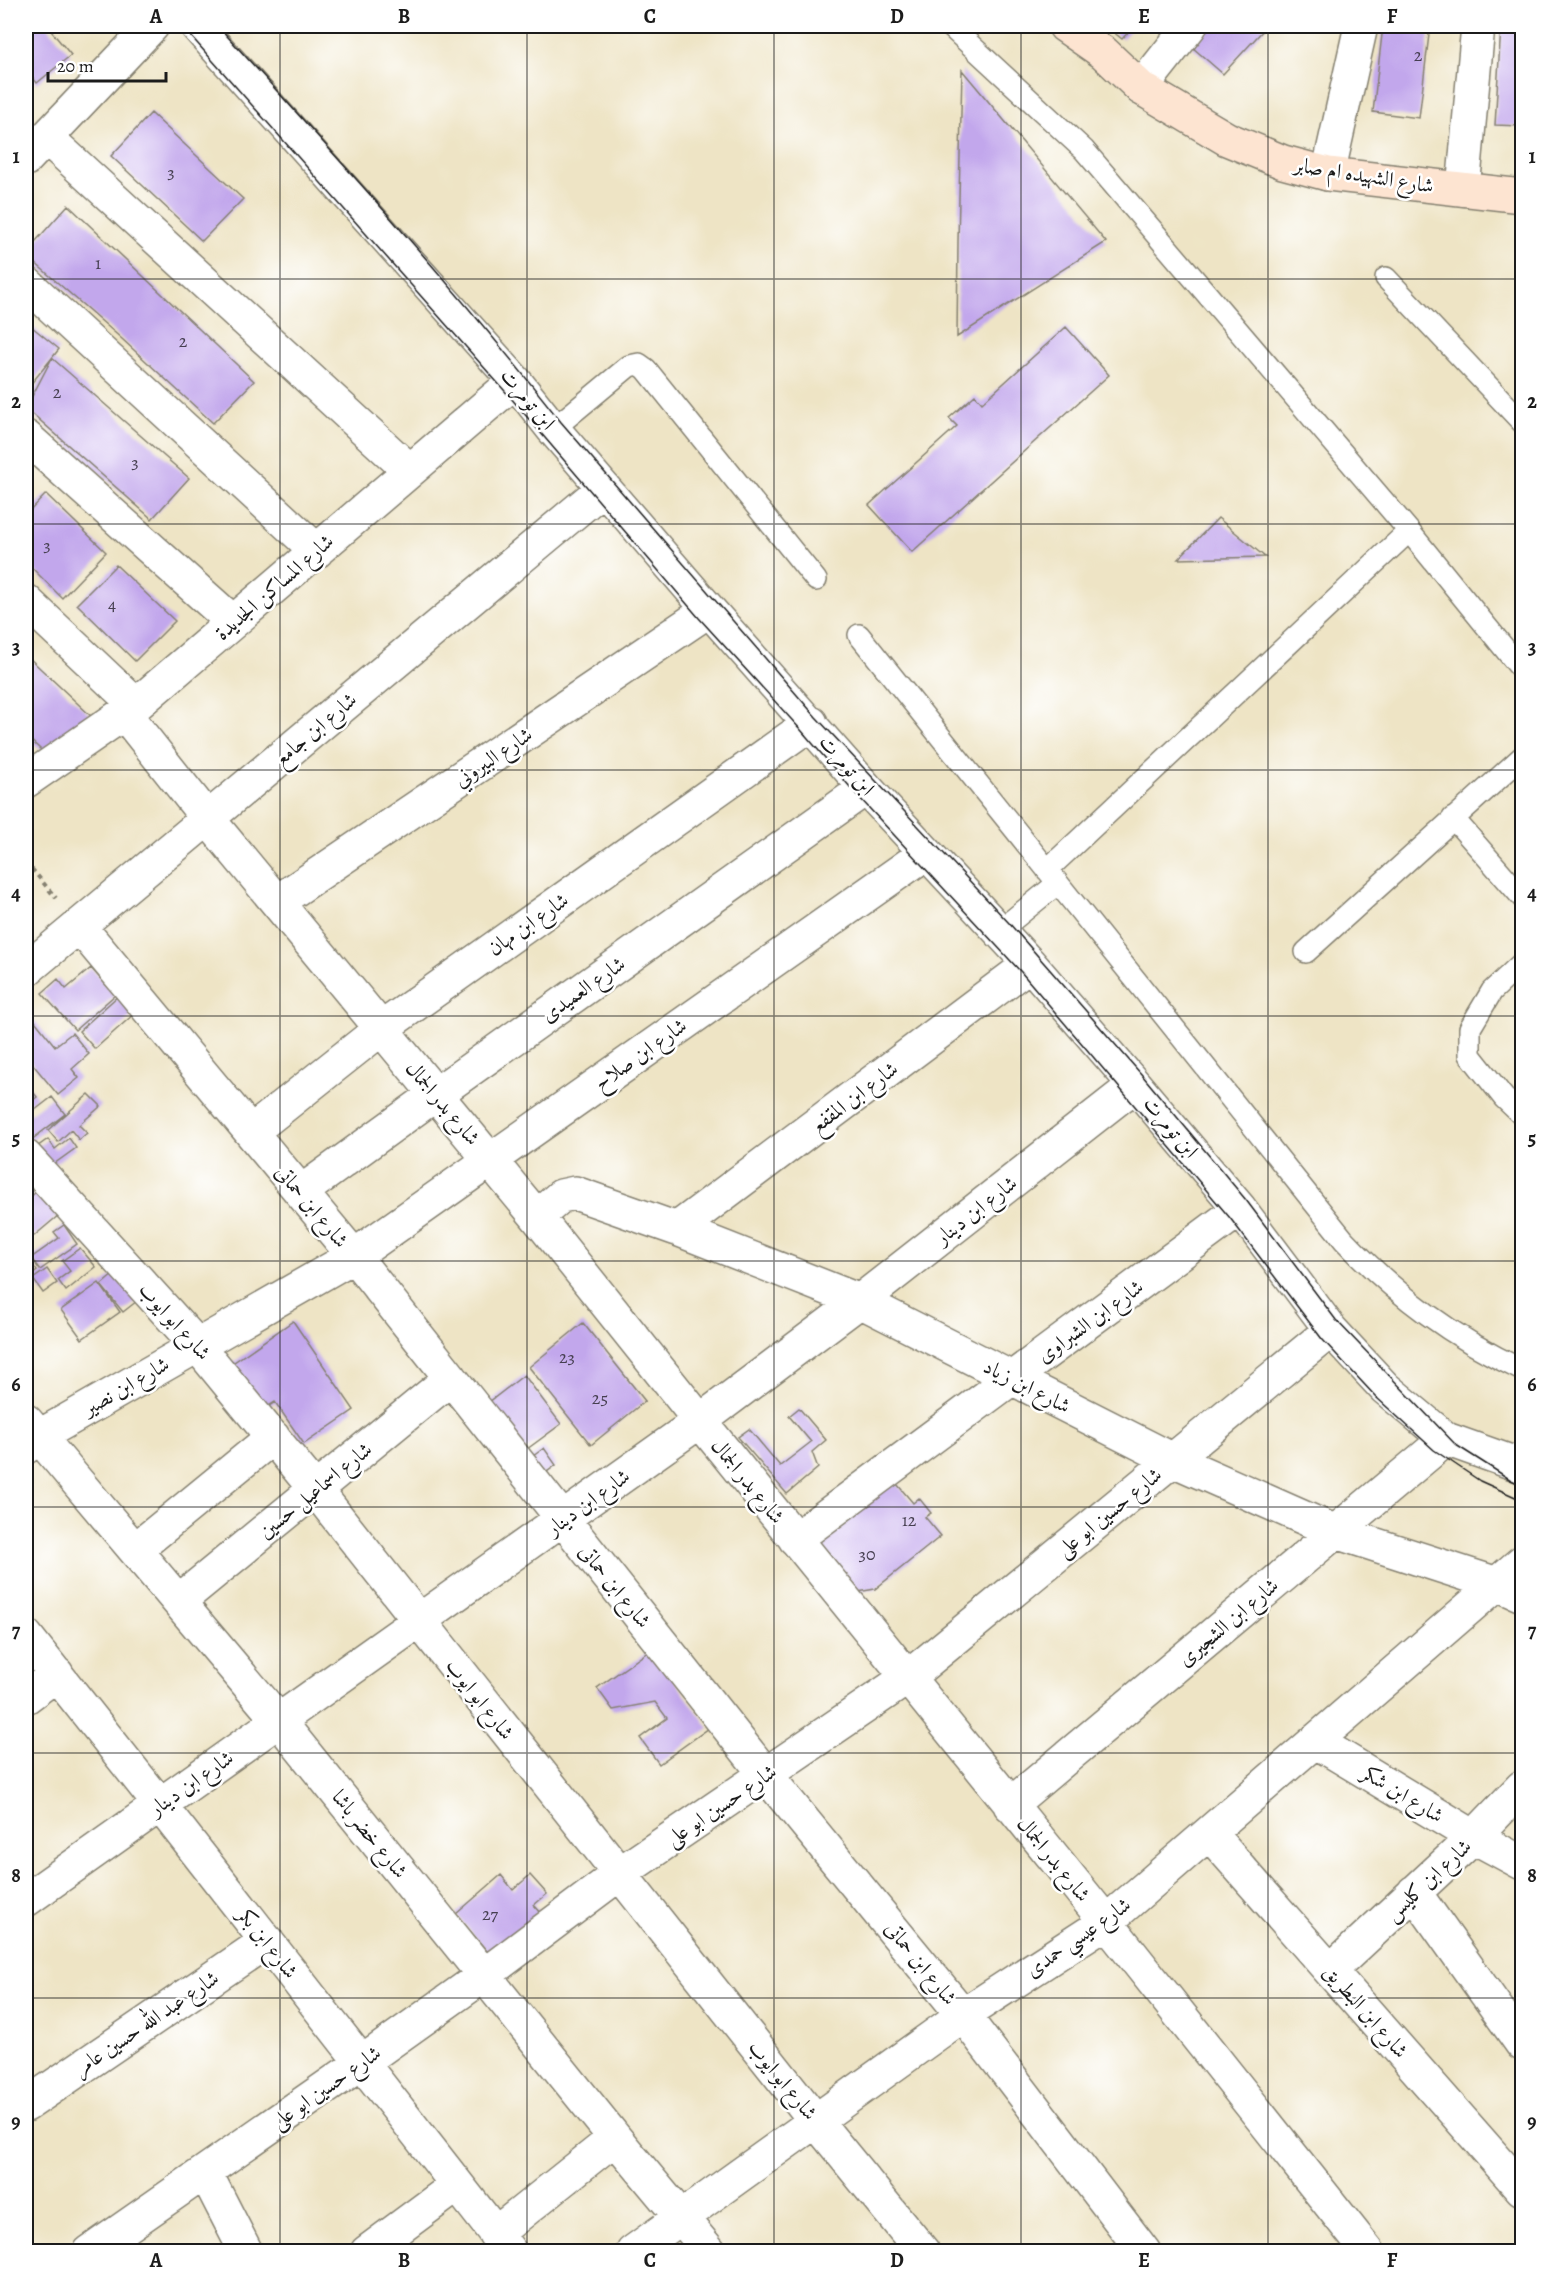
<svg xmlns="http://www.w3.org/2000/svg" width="1548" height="2277" font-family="Alegreya,Amiri,serif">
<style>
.building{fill:#c2a7ec}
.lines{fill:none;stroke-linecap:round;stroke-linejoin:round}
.lane-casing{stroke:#858070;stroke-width:24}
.street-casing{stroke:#858070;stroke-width:36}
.secondary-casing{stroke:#858070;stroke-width:36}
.path{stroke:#858070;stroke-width:4;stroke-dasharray:4.5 4.5;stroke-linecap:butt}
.lane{stroke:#fff;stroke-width:21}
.street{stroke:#fff;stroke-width:33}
.secondary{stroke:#fde4d1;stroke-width:33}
.tram{stroke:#1c1c1c;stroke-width:1.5}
.grid{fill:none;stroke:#1c1c1c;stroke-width:1.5;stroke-opacity:0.55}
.labels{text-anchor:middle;stroke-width:5;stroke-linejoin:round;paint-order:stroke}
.number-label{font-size:18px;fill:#463f50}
.street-label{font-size:21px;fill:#1c1c1c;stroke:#fff}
.neatline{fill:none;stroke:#1c1c1c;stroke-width:2}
.grid-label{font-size:20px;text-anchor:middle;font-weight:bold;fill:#1c1c1c}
</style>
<rect width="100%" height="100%" fill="#fff"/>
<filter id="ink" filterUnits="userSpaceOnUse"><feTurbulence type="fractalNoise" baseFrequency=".0167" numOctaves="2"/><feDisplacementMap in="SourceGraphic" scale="12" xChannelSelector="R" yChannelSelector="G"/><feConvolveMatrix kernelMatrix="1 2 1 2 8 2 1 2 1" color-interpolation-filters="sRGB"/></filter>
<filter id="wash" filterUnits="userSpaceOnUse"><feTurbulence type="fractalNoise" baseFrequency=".008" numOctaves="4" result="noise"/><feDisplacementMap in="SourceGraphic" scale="24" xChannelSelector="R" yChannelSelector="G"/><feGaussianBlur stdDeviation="1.35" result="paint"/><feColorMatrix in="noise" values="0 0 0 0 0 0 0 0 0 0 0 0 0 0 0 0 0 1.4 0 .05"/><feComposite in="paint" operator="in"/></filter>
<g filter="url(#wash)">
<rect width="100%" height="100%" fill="#eee4c5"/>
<g id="blocks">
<path class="building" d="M26 26H47L71 55 37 83 26 69Z
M1106 26H1134L1122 39Z
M1211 26H1267L1223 74 1192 47Z
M1383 26H1430L1419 118 1373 112Z
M1501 26H1522V126L1495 125Z
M962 70 1106 242 957 337 958 242Z
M151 113 243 199 202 241 111 156Z
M68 205 254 381 213 423 122 339 26 255V252Z
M26 322 59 349 52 358 189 478 152 519 26 408 52 358 26 390Z
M1066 327 1109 375 912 552 869 505 957 426 949 418 975 395 982 403Z
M26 485 31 490 26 497Z
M46 494 106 552 62 598 26 562V515Z
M1218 518 1265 557 1178 559Z
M116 565 175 621 135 661 77 604Z
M26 655 92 717 52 760 26 736Z
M91 968 115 995 75 1030 42 993 58 979 66 989Z
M119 995 135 1013 95 1049 79 1031Z
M35 1021 55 1046 72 1033 89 1054 72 1069 79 1078 58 1095 26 1056V1029Z
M26 1083 37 1097 26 1106Z
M89 1094 101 1106 79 1125 87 1133 79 1140 71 1130 58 1142 48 1130Z
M52 1097 65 1114 26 1144V1117Z
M69 1138 76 1148 51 1166 37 1147 48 1139 55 1149Z
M38 1190 59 1215 34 1236 26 1227V1201Z
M64 1225 77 1244 40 1270 31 1258 59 1238 54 1232Z
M80 1248 96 1267 66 1291 58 1280 70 1271 62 1261Z
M26 1256 37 1271 26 1280Z
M47 1269 57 1283 43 1293 33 1279Z
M114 1274 137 1301 123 1312 101 1285Z
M99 1283 120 1312 82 1339 61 1310Z
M293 1321 354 1410 304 1444 275 1402 261 1411 222 1353 234 1362Z
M583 1323 645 1401 591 1445 529 1367Z
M524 1375 561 1424 523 1452 529 1459 544 1448 556 1465 539 1478 484 1406Z
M799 1408 826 1440 812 1452 818 1468 787 1494 738 1437 749 1429 780 1466 811 1442 789 1416Z
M891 1477 913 1503 919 1498 931 1513 925 1517 941 1536 875 1589 858 1592 814 1541Z
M652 1649 709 1728 659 1764 640 1738 667 1718 655 1702 613 1710 597 1688Z
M501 1875 513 1890 530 1875 547 1894 534 1905 543 1915 492 1957 456 1914Z"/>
</g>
</g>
<g filter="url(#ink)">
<use href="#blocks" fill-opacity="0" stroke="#858070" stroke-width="1.5"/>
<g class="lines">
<defs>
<path id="lane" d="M950 26 1084 150 1409 531 1522 670
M1386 278 1522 422
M553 429 629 366 639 364 646 369 816 580
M859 635 1344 1240C1397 1296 1452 1337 1522 1370
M1453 818 1522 897
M1047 870 1409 531
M999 931 1058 883
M1306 952 1522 757
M1522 963 1492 991 1470 1028V1055L1504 1098 1522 1115"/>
<path id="street" d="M197 26 515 381 553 429 709 610 866 788 1030 964 1135 1085 1240 1209 1331 1330 1385 1388 1446 1439 1522 1466
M1141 88 1190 26
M46 137 409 470
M26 159 152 26
M1328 174 1361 26
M1463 189 1478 26
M26 283 317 551
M26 437 233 622
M26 601 136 705
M124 713 208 819 537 1217 700 1421 1106 1922 1368 2252
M26 781 136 705 515 381
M277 902 709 610
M79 926 354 1256 766 1775 963 2015 1144 2252
M26 970 604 488
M251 1132 382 1028 811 723
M26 1157 197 1345 315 1489 815 2120 923 2252
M301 1192 436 1094 866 788
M537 1217 561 1196 575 1193 677 1229 860 1301 1173 1460 1336 1532 1497 1584 1522 1595
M677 1229 1030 964
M26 1421 279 1721 615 2138 710 2252
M26 1447 38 1437 354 1256 926 853
M795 1539 1240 1209
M135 1550 273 1437
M179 1601 451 1378
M26 1636 160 1805 510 2252
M26 1697 57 1674
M1315 1741 1474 1837 1522 1863
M1010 1805 1446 1439
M1209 1833 1522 2189
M1414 1892 1522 2044
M26 1900 700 1421 860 1301 1135 1085
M1331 1970 1474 1837 1522 1787
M26 2105 267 1941
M205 2172 246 2252
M495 2234 615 2138
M90 2252 361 2063 483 1976 619 1874 907 1678 1331 1330
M367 2252 456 2186
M633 2252 963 2015 1106 1922 1522 1562"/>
<path id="secondary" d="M1065 26 1104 53 1141 88 1227 139 1283 162 1328 174 1522 196"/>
</defs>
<use href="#lane" class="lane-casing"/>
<use href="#street" class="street-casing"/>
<use href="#secondary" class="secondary-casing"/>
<path class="path" d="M26 862 56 898"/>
<use href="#lane" class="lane"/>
<use href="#street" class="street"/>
<use href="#secondary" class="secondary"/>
<path class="tram" d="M182 26 504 390 699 618 801 730 857 795 1021 972 1230 1218 1322 1339 1377 1398 1434 1450 1480 1481 1522 1500
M218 26C335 155 453 284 561 422L816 717 1009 923 1142 1075 1246 1200 1336 1320 1456 1445 1511 1480 1522 1485
M1520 2252 1522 2249"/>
</g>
</g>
<path class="grid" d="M280 26V2252M527 26V2252M774 26V2252M1021 26V2252M1268 26V2252M26 279H1522M26 524H1522M26 770H1522M26 1016H1522M26 1261H1522M26 1507H1522M26 1753H1522M26 1998H1522"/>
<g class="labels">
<g class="number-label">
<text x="1418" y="61">2</text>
<text x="171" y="178">3</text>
<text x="98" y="269">1</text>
<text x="183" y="347">2</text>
<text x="57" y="398">2</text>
<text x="135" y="468">3</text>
<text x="47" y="551">3</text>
<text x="112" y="610">4</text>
<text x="567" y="1363">23</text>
<text x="600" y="1404">25</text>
<text x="909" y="1526">12</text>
<text x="867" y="1560">30</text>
<text x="490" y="1920">27</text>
</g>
<g class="street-label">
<text transform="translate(1364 175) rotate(9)" y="7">شارع الشهيده ام صابر</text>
<text transform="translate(528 399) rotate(50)" y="7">ابن تومرت</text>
<text transform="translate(274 587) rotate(-41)" y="7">شارع المساكن الجديدة</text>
<text transform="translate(315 729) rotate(-40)" y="7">شارع ابن جامع</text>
<text transform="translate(493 757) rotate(-34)" y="7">شارع البيروني</text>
<text transform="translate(847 765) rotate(49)" y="7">ابن تومرت</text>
<text transform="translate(528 924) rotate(-35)" y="7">شارع ابن مهان</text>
<text transform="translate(583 989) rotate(-35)" y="7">شارع العميدى</text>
<text transform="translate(640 1054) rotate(-35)" y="7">شارع ابن صلاح</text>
<text transform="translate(854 1097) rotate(-37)" y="7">شارع ابن المقفع</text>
<text transform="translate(443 1103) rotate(50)" y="7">شارع بدر الجمال</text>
<text transform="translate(1171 1127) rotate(50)" y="7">ابن تومرت</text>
<text transform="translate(312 1206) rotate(50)" y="7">شارع ابن حماتى</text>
<text transform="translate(976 1210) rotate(-38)" y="7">شارع ابن دينار</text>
<text transform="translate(175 1321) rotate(48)" y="7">شارع ابو ايوب</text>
<text transform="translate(1090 1321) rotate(-36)" y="7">شارع ابن الشبراوى</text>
<text transform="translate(126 1386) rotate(-30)" y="7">شارع ابن نصير</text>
<text transform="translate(1027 1386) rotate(27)" y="7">شارع ابن زياد</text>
<text transform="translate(748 1481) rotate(51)" y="7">شارع بدر الجمال</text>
<text transform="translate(315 1490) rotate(-39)" y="7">شارع اسماعيل حسين</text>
<text transform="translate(588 1502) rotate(-36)" y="7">شارع ابن دينار</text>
<text transform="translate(1109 1512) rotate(-39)" y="7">شارع حسين ابو على</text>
<text transform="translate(615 1586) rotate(51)" y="7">شارع ابن حماتى</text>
<text transform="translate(1228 1622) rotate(-40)" y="7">شارع ابن الشجيرى</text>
<text transform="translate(480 1699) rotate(52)" y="7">شارع ابو ايوب</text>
<text transform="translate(191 1783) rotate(-35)" y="7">شارع ابن دينار</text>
<text transform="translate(1403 1794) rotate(31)" y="7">شارع ابن شكر</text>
<text transform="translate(721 1805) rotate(-34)" y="7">شارع حسين ابو على</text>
<text transform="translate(370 1834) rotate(51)" y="7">شارع خضر باشا</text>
<text transform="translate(1054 1859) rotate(51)" y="7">شارع بدر الجمال</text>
<text transform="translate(1428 1880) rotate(-43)" y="7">شارع ابن كليس</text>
<text transform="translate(1078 1937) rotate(-35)" y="7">شارع عيسي حمدى</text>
<text transform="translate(268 1943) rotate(52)" y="7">شارع ابن بكر</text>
<text transform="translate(921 1963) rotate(51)" y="7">شارع ابن حماتى</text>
<text transform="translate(1366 2011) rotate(49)" y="7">شارع ابن البطريق</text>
<text transform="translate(146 2023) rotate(-34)" y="7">شارع عبد الله حسين عامر</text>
<text transform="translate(783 2080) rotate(51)" y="7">شارع ابو ايوب</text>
<text transform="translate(326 2087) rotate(-35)" y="7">شارع حسين ابو على</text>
</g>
</g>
<rect width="1548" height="2277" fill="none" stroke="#fff" stroke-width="66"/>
<path d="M48 72v9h118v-9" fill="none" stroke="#1c1c1c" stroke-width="3"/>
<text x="57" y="72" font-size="18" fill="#1c1c1c" stroke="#ffffff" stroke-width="4.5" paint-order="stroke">20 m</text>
<rect x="33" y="33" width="1482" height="2211" class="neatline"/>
<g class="grid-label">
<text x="156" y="23">A</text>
<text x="404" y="23">B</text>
<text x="650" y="23">C</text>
<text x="897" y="23">D</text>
<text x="1144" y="23">E</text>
<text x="1392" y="23">F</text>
<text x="16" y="163">1</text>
<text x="1532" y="163">1</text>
<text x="16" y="408">2</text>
<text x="1532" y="408">2</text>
<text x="16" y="654">3</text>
<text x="1532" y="654">3</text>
<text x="16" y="900">4</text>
<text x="1532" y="900">4</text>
<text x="16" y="1145">5</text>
<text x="1532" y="1145">5</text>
<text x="16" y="1391">6</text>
<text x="1532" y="1391">6</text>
<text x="16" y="1637">7</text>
<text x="1532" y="1637">7</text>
<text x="16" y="1882">8</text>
<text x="1532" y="1882">8</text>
<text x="16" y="2128">9</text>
<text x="1532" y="2128">9</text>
<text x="156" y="2267">A</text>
<text x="404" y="2267">B</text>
<text x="650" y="2267">C</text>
<text x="897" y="2267">D</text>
<text x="1144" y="2267">E</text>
<text x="1392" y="2267">F</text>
</g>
</svg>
